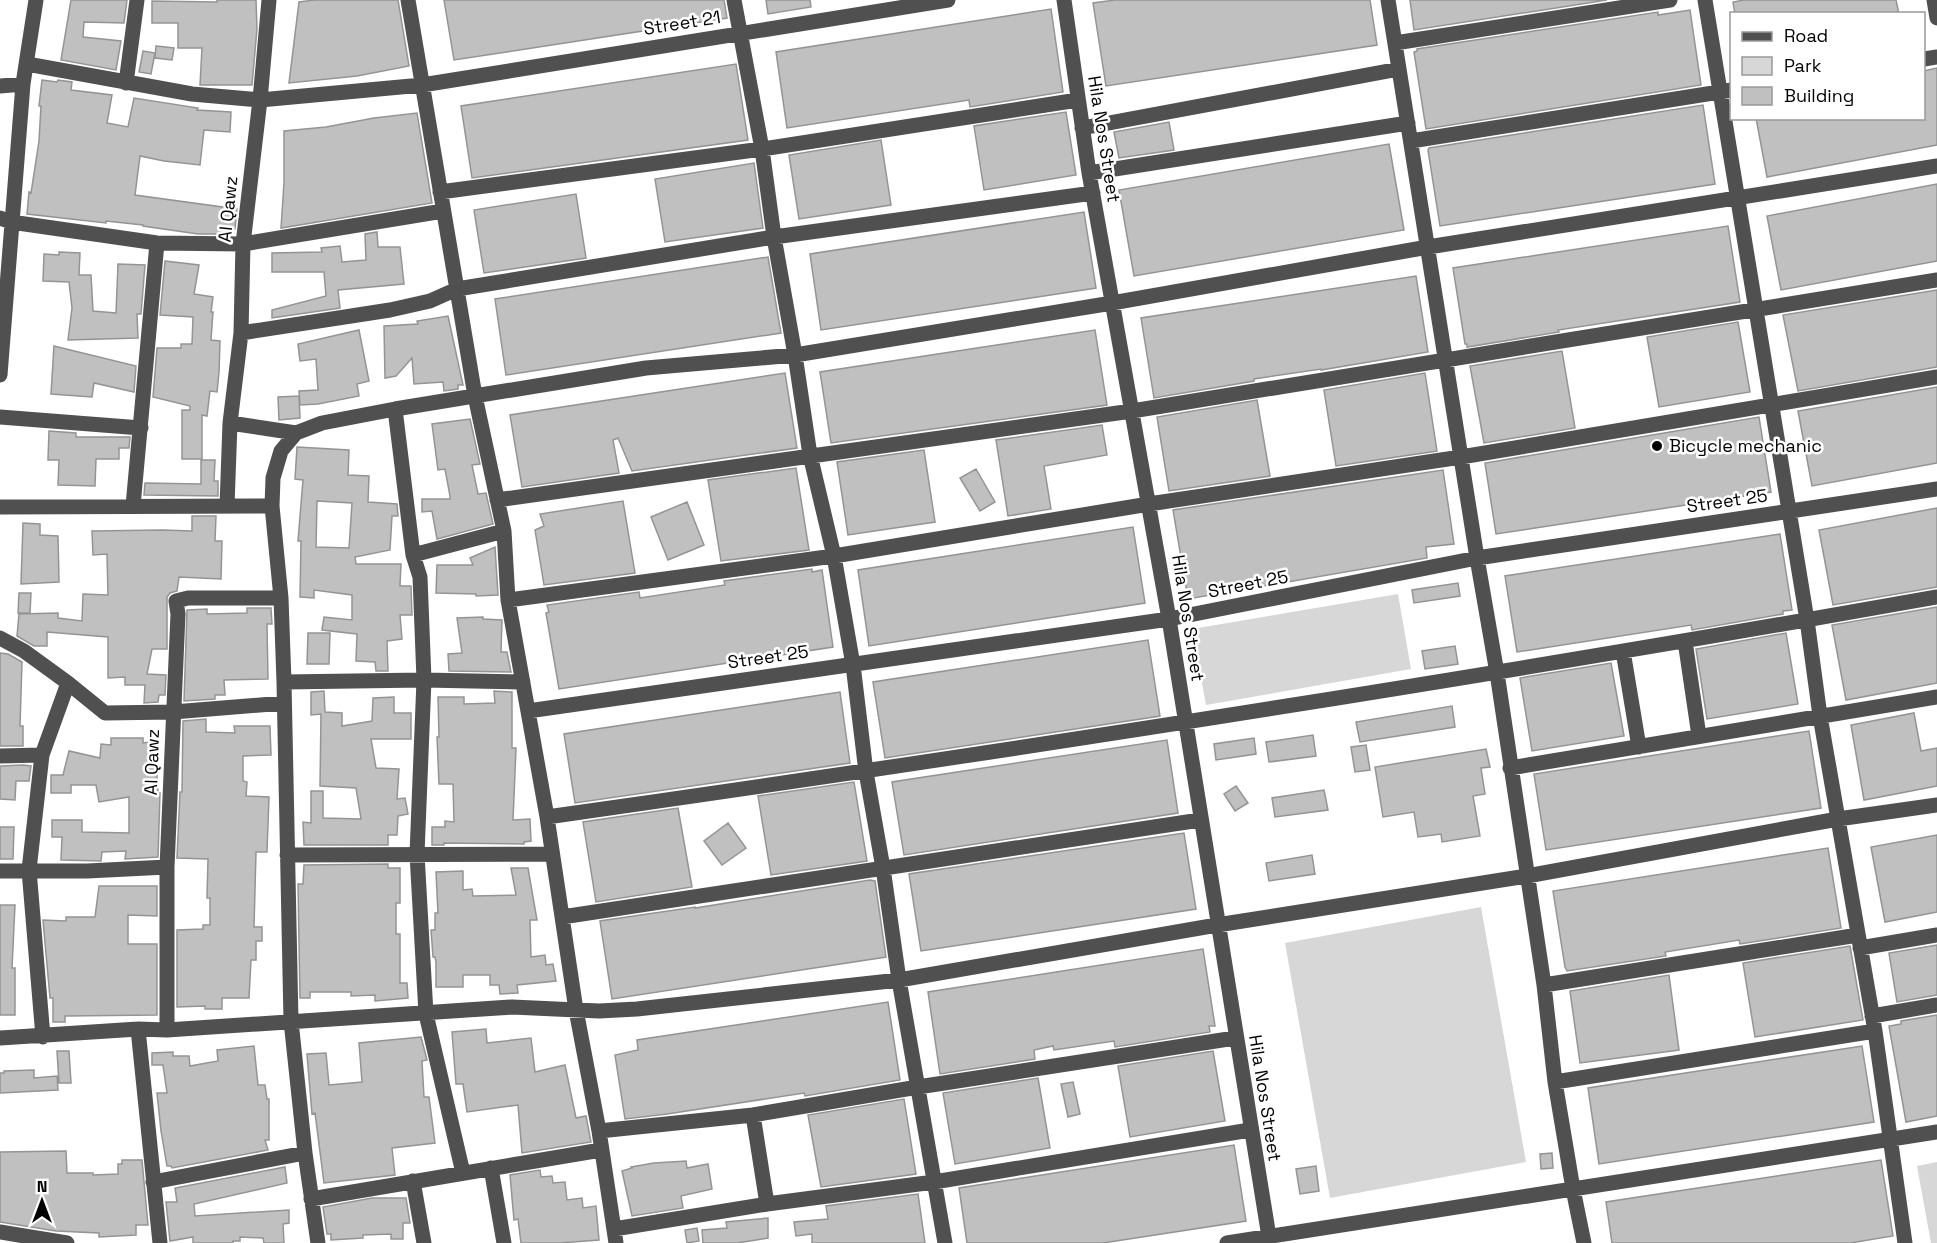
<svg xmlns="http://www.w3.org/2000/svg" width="1937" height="1243" font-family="'Space Grotesk',sans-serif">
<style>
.green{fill:#d7d7d7}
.building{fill:#c0c0c0;stroke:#949494;stroke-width:1.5;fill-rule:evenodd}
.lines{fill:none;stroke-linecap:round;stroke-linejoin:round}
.minor{stroke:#505050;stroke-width:15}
.poi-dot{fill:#000;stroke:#fff;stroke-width:2}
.labels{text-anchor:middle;stroke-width:5;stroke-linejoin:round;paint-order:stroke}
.street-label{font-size:18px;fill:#000;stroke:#fff}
.poi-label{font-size:18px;fill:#000;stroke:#fff;text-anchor:start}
</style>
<rect width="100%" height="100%" fill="#fff"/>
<path class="green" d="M1398 594 1411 669 1206 705 1192 629Z
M1481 907 1526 1162 1330 1198 1285 943Z
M1937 1162V1243H1931L1917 1166Z"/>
<path class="building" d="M71 0H127L124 23 84 22 83 37 121 41 116 70 61 60Z
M217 0H256L257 29 252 85H200L202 48H178V23H152V1L217 2Z
M314 0H398L409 66 357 76 289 83 299 2Z
M444 0H724L727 18 454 60Z
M766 0H810L811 7 768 14Z
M1115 0H1370L1377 45 1106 86 1093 3Z
M1410 0H1607L1414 30Z
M1744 0H1896L1899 14H1735L1733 2Z
M1051 9 1063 92 970 107 969 100 787 128 776 52Z
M1690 10 1701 85 1426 129 1414 52 1417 51V49L1658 12V15Z
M156 46 174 48 172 60 155 58Z
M143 51 155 53 151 74 139 72Z
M736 64 748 140 472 178 461 106Z
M1937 68V145L1767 177 1756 118H1923V71Z
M42 80 57 82 58 80 72 82 71 90 112 95 107 123 128 127 134 98 198 108 197 110 231 112 230 132 204 130 200 165 164 161 140 156 135 195 237 209 235 229H222L221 234H198L143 226V225L106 221V223L27 214 29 192 31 193 39 141 41 106H39Z
M1703 105 1715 184 1440 226 1428 150 1429 148Z
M1066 112 1076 175 984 190 974 126Z
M417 113 432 203 281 228 284 183V131L326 127 374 118Z
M1169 122 1174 150 1119 158 1114 132Z
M881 140 891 205 799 219 789 155Z
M1389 144 1404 230 1134 276 1119 190Z
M754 163 763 228 665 242 655 179Z
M1937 184V261L1781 290 1767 216Z
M576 194 586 258 484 273 474 210Z
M1084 212 1096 288 821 330 810 254Z
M1728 226 1740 302 1558 330 1559 332 1467 347V344H1465L1453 268Z
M377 232 378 247H400L404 284 338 290 340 308 272 318V310L326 296 324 272H272V253L322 252 321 248 340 246 342 262 366 260 365 234Z
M59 252 80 253 79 275H91L93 311 116 313 118 264 145 265 141 314H137L138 338 68 340 72 308 69 282 43 281 44 254 59 255Z
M768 257 781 333 506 375 495 299Z
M165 261 199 265 194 294 213 297 211 312H213L211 340 220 341 219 372 217 392 210 391 207 416 202 415V459H182V410H190V406L153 397 157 348H181V344H192L193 317 160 315Z
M1416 276 1428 352 1321 370V369L1254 379V381L1154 398 1141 318Z
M1937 290V367L1798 391 1783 315Z
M448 316 463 385H458V389L444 391 443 382 414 384 412 358 396 376 385 378 384 326 418 324 417 321Z
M1738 322 1750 392 1659 407 1647 337Z
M359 330 369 381 357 384 359 396 318 404 300 405 299 391 318 390 316 359 300 361 298 344Z
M1095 330 1107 405 831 443 820 372Z
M54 346 136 366 134 392 94 383 92 397 51 394Z
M1562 351 1575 428 1484 443 1470 366Z
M785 373 797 448 632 471 618 438 613 440 619 473 522 487 510 415Z
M1425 373 1437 451 1336 466 1324 390Z
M1937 387V463L1812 486 1798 411Z
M299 396 300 418 279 420 278 397Z
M1257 400 1270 476 1169 491 1157 417Z
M1759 417 1771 492 1496 534 1485 463Z
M470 419 480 464 472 465 478 494 486 493 493 524 437 539 432 511 422 512V499H450V496L445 469 438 470 432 424Z
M1102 425 1107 455 1044 466 1051 509 1008 516 996 440Z
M49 431 76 433V437H130L129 448H119V459H96L95 486 58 485 59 460H48Z
M297 447 349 450 348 475 369 476 368 502 397 504 398 516H392L390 550 355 557 356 564H401L400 586H411L412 615H400L402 639 387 641 388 671H376L375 662 356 661 357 634 322 630 324 617 352 620V595L314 590V598L300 597 301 541H298L303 480 295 479ZM317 501 352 503 349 548 316 547Z
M924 450 935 522 848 535 837 462Z
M201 460H215L214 481H218V496L144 495 145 483 201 484Z
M796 468 809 550 721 561 708 480Z
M976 469 995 502 980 511 960 478Z
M1443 470 1454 544 1426 547 1427 558 1188 599 1173 510Z
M623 501 635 573 544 585 535 530 544 526 540 514Z
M687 502 704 545 668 560 651 517Z
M1937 508V587L1833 605 1819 530Z
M192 516H216L215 541H222L221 579 179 577 177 591 170 593 167 597V649H152L147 674 166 675 165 695H159L158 702 144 703 145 685H125V677L108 678V637L47 632V646H34L17 636 19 614 58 613V618L82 621 83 594 108 595 107 554 93 555 92 531 163 530 192 531Z
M23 523 40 524V535L58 536 59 582 21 584Z
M1133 527 1145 603 869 646 858 570Z
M1780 534 1792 610 1783 611V614L1692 630 1691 625 1517 652 1505 576Z
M495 547 498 595 476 596V594L436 593 437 565H473L470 558Z
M812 569V572L822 570 833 647 559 689 546 613 549 612 547 605 639 592 640 598 725 585 724 581Z
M1458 583 1460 596 1414 603 1412 590Z
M19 593H31L30 613H18Z
M1937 607V683L1846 700 1832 625Z
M247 608H271L272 624H267L268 679 224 680 225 695H215V699L184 701 187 610 207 609V614L247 613Z
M483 617V619L502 620 501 652H507L511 672 449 671 448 654 462 653 457 618Z
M308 633H330L329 664H307Z
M1786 633 1798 704 1707 719 1696 649Z
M1148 640 1160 716 885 758 873 682Z
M1455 646 1458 664 1425 669 1422 651Z
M0 653 8 654 22 662 20 726H23V746H0Z
M1611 663 1624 736 1532 751 1520 678Z
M324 691 325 712 342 713V726L372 721 373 698 394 697V713H411V739H371L376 768 399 769 397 799 405 798 408 814 398 816 397 835H388V845H304L303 822 311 823V791H323V818L361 819 356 788 320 786 321 714 311 715V692Z
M494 691 512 692V748H516L513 820 530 819 531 841 524 842V844L444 843V845H432V827H445V821L454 822 453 784H439L437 737H439L438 697H464V704L495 703Z
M840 692 850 763 575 803 564 734Z
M1452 706 1455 727 1360 742 1356 722Z
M1914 713 1921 751 1937 748V786L1864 800 1851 725Z
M206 719V732L235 733 234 726H270L271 755 243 756V781L247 782 246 796 269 797 267 852H256L254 927H262V941H256V960H251L249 998H222V1009H205V1006L177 1007V930L203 929V925H210V898H207L208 859 177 858 180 792H182L183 721Z
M1809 731 1821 808 1546 850 1534 774Z
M1313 735 1316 756 1269 762 1266 742Z
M111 738H143V743L156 741 159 761H156L158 793H160L158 857 125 859 126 851 102 852 101 861 61 860 62 837H52V820H82V832L129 833V797L99 802 96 785H71V793H51V775H63L69 751 100 758 101 744 111 745Z
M1254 738 1256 754 1216 760 1214 744Z
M1167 740 1178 813 904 855 892 782Z
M1366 745 1370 770 1355 772 1351 747Z
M1486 749 1490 767 1481 768 1485 794 1473 796 1480 836 1442 842 1441 834 1418 837 1414 812 1383 817 1375 767Z
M23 765 31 766 29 781H16L15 800 0 799V766Z
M854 782 867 861 771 875 758 796Z
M1236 786 1248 803 1235 811 1224 794Z
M1324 790 1328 810 1275 817 1272 798Z
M678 808 692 887 596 902 583 822Z
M728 823 746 848 722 865 704 841Z
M0 827H14L13 859H0Z
M1184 833 1196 909 921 951 909 874Z
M1937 835V912L1885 922 1871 847Z
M1828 848 1841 928 1740 944 1739 940 1665 952 1666 956 1567 971 1565 967 1553 891Z
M1312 855 1315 874 1269 881 1266 863Z
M388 864V868H400V903H396V934H400V983H407L408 998 375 1001V995L351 996V992H310V998H300L298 884H303L304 865Z
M511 868H528L537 920H530L531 957 545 955 546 965 553 964 556 981 517 985 518 993 500 994 499 985H490V975H463V987H436V962L435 957H433L431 930H435V913H438L436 872 463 871V890L472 889 473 896 516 895Z
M870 880 875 881 886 957 612 999 600 921 695 907V908Z
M99 886H157V916L128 915V944H157V1015L65 1016V1022H53V998H50L43 920 66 921V917H95Z
M0 905H15L12 968H15V1015H0Z
M1937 945V995L1897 1002 1889 953Z
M1850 946 1863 1020 1755 1037 1743 963Z
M1203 949 1215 1026H1209L1210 1032 1115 1047 1114 1041 1054 1050 1053 1046 1034 1050 1035 1059 940 1074 928 992Z
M1669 975 1679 1050 1580 1063 1570 991Z
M888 1002 900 1080 805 1096 804 1093 667 1114 625 1119 615 1055 638 1050 637 1040Z
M1937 1015V1116L1906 1122 1889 1026 1901 1024V1021Z
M486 1029 487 1043 531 1038 535 1072 565 1065 576 1118 586 1116 591 1142 522 1153 518 1105 467 1112 463 1084H456L452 1032Z
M421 1037 427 1060 422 1061 424 1097H429L435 1143 392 1148 395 1175 324 1183 315 1113 312 1114 307 1054 326 1053 329 1085 362 1082 359 1043Z
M254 1046 258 1085H265L267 1099H269V1140H265L268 1150 172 1168 171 1166H167L161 1131 157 1093H167L163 1065H152V1053L173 1052V1056H189L190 1066 218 1061 217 1050Z
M1862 1046 1874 1122 1599 1164 1588 1088Z
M57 1051H69L71 1083H59Z
M1213 1051 1225 1121 1130 1137 1118 1066Z
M34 1070V1078L57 1076 58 1090 0 1093V1073H4V1071Z
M1038 1078 1050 1148 955 1164 943 1093Z
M1073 1082 1080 1114 1068 1117 1061 1084Z
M904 1099 916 1174 821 1187 808 1115Z
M1234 1145 1246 1221 1103 1243H967L959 1188Z
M66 1151 67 1173H93V1175L118 1174V1164H122V1160H142L148 1225H136V1235L99 1237V1233L56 1231 0 1222V1152Z
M1552 1153 1553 1168 1541 1169 1540 1154Z
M1881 1160 1893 1236 1850 1243H1612L1606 1202Z
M686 1161 687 1168 708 1164 712 1189 681 1196 683 1208 632 1216 622 1171 632 1168 631 1167 654 1163Z
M1316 1166 1319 1191 1300 1194 1296 1169Z
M285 1167 287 1183 194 1204 195 1216 289 1210V1223L283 1224 284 1243H264L263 1238 240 1237V1241H233V1243H193V1237L170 1241 166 1202H177L175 1188Z
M540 1170 541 1177 552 1176 553 1183 565 1182 567 1200 582 1198 583 1208 596 1206 599 1240 559 1243H521L518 1219 514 1220 510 1175Z
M918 1194 925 1243H812V1234L796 1236 794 1222 828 1219 826 1206Z
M372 1198H406L410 1223H403V1239H391V1234L363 1235V1238L331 1240V1234H327L323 1207Z
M768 1218V1238L737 1243H703L702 1230 727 1228 726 1222Z
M697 1228 699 1241 687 1243 685 1230Z"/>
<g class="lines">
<path class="minor" d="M408 0 475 396 504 531 508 600 547 817 576 1010 599 1131 616 1243
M734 0 762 149 774 237 795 355 810 455 834 556 853 665 866 772 883 868 899 980 945 1243
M1064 0 1089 173 1169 619 1270 1243
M1388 0 1477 558 1497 673 1544 985 1555 1082 1573 1189 1584 1243
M1705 0 1807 620 1820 716 1875 1031 1905 1243
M1934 0 1937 18
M1395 43 1670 0
M1924 59 1937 57
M27 64 192 94 260 100 422 85 948 0
M126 83 137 0
M0 86 23 84
M1082 128 1399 69
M1411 141 1732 90
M1089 173 1408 123
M440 192 762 149 1078 100
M0 218 11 222 157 243 243 244 443 211
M241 333 390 310 430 301 457 289 774 237 1093 193
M0 375 23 84 36 0
M395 409 413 555 420 577 424 680 417 854 426 1014 463 1173
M0 417 141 428
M230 423 296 433
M497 500 1132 411 1937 280
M133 506 157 243
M227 506 230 423 241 333 243 244 260 100 269 0
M0 507 272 506
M413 555 504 531
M508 600 834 556 1149 504 1461 457 1937 377
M0 638 24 651 68 683
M1685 641 1699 736
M1623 651 1639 747
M284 682 424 680 523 682
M528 711 1169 619 1477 558 1937 489
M0 756 42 755
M1510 768 1937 697
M547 817C1012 751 1475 679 1937 597
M287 855 552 854
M0 871H87L167 867
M562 917 1200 820
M1860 948 1937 935
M1544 985 1858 935
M1872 1016 1937 1005
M138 1029 160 1243
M167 1030V867L178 614 176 601 188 598H281
M43 1037 29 870 42 755 68 683 105 713 173 712 284 703
M0 1038 138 1029 167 1030 512 1007 599 1011 637 1009 899 980 1217 925 1527 876 1838 819 1937 805
M1555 1082 1875 1031
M753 1115 767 1204
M599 1131 753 1115 918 1087 1235 1038
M491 1168 504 1243
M413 1181 424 1243
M153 1182 305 1153
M311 1199 601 1150
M614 1229 767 1204 934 1182 1250 1130
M0 1232 67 1243
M318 1243 305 1153 291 1021 284 682 281 598 272 506 273 478 281 451 296 433 322 423 395 409 646 368 795 355 1112 303 1428 247 1937 166
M1227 1243 1937 1132"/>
</g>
<circle class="poi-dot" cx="1657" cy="446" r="6"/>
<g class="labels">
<g class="street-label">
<text transform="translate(682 23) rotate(-9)" y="6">Street 21</text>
<text transform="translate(1104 139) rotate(81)" y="6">Hila Nos Street</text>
<text transform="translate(228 209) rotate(-84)" y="6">Al Qawz</text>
<text transform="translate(1727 501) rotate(-8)" y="6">Street 25</text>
<text transform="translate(1248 584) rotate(-11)" y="6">Street 25</text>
<text transform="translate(1188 618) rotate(81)" y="6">Hila Nos Street</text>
<text transform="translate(768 657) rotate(-8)" y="6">Street 25</text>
<text transform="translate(152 762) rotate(-88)" y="6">Al Qawz</text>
<text transform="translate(1265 1098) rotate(81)" y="6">Hila Nos Street</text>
</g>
<g class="poi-label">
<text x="1669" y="452">Bicycle mechanic</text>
</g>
</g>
<rect x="1730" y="12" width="195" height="108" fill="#ffffff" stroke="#999999" stroke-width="1.5"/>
<rect x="1742" y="32" width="30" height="9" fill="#505050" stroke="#999999" stroke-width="1.5"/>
<text x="1784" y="42" font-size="18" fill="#000000">Road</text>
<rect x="1742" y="57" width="30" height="18" fill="#d7d7d7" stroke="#999999" stroke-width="1.5"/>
<text x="1784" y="72" font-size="18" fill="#000000">Park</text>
<rect x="1742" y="87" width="30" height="18" fill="#c0c0c0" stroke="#999999" stroke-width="1.5"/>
<text x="1784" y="102" font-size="18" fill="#000000">Building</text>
<g transform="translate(42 1201)" stroke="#ffffff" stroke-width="4.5" paint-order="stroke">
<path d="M0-4.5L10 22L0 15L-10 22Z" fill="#000000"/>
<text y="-9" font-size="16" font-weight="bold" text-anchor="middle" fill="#000000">N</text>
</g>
</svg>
